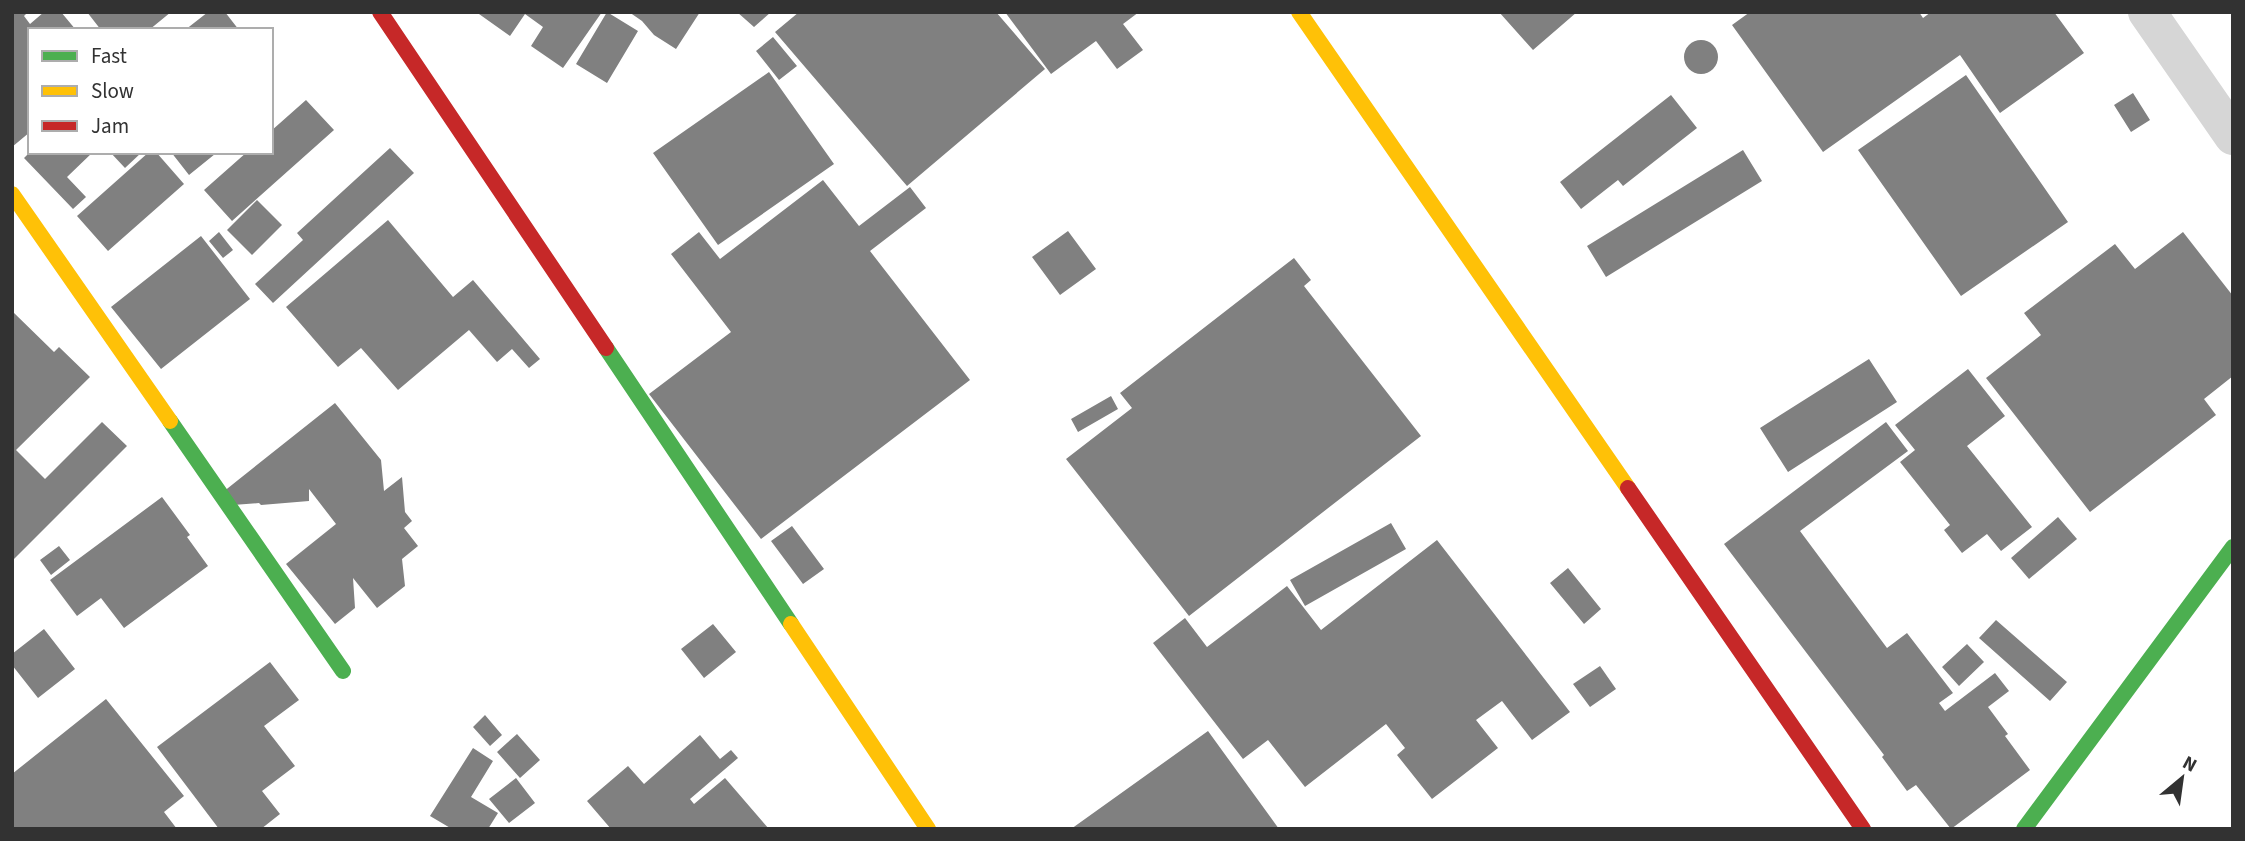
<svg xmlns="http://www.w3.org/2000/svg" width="2245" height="841" font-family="'Source Sans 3',sans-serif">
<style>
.building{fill:#808080}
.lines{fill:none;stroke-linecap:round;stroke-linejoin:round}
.street{stroke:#d6d6d6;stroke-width:38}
.fast{stroke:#4caf50;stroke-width:16}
.slow{stroke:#ffc107;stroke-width:16}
.jam{stroke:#c62828;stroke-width:16}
</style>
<rect width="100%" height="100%" fill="#fff"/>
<path class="building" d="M12 12H28L24 16 30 24 44 12H61L76 30H30V132L12 147Z
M87 12H171L149 30H101Z
M208 12H225L239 30H185Z
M481 12H602L563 68 531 46 543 27 525 14 510 36 479 14Z
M607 12 638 31 607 83 576 64Z
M629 12H700L676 49 654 35 642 21Z
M737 12H771L754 27Z
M799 12H996L1045 69 907 186 775 32Z
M1005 12H1139L1123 24 1143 50 1117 69 1096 41 1051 74Z
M1499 12H1577L1533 50Z
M1750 12H1919L1923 18 1931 12H2054L2084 53 2000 113 1960 55 1823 152 1732 25Z
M773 37 797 66 779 80 756 51Z
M1684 57a17 17 0 1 1 34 0a17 17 0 1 1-34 0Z
M769 72 834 164 718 245 653 153Z
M1966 75 2068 222 1961 296 1858 150Z
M2133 93 2150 120 2131 132 2114 105Z
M1671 95 1697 128 1623 186 1618 180 1581 209 1560 182Z
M306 100 334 130 232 221 204 190 247 152H271V131Z
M390 148 414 173 273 303 255 284 303 240 297 233Z
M1743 150 1762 181 1606 277 1587 246Z
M30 152H93L67 177 86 197 73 209 24 158Z
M110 152H142L125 168Z
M149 152H156L184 184 108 251 77 216Z
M171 152H214L215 154 189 175Z
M823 180 859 226 910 187 926 208 870 251 970 380 761 539 649 394 731 332 671 254 699 232 720 259Z
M257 200 282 225 252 255 227 230Z
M388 220 453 297 473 280 540 359 529 368 512 349 497 362 469 330 398 390 361 348 338 367 286 307Z
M1068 231 1096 269 1060 295 1032 257Z
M219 232 233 250 223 258 209 241Z
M2183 232 2233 296V376L2204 399 2216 415 2090 512 1986 378 2041 335 2024 313 2115 244 2135 269Z
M201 236 250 299 161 369 111 307Z
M1294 258 1311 280 1304 286 1421 436 1189 616 1066 459 1132 408 1120 393Z
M12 311 54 352 59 347 90 377 16 450 45 479 102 422 127 446 12 561Z
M1869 359 1897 402 1788 472 1760 428Z
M1968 369 2005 416 1967 446 2032 527 2001 551 1987 534 1962 553 1944 530 1950 525 1900 462 1915 450 1895 425Z
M1111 396 1118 409 1078 432 1071 419Z
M335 403 381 460 384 491 402 477 405 512 412 521 404 528 418 546 402 559 405 586 377 608 353 578 355 608 335 624 286 564 336 524 309 489V501L261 505 259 503 233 505 223 492Z
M1886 422 1908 451 1800 531 1887 648 1907 633 1953 693 1939 703 1945 711 1995 673 2009 691 1988 707 2008 734 2005 736 2030 770 1951 829 1916 785 1907 791 1882 757 1884 755 1724 544Z
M162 497 190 535 187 537 208 566 124 628 101 598 77 616 50 580Z
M2058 517 2077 539 2029 579 2011 558Z
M1391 523 1406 549 1305 606 1290 580Z
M792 526 824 569 803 584 771 541Z
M1437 540 1570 712 1532 740 1502 701 1476 720 1498 748 1432 799 1397 755 1405 748 1386 724 1305 787 1268 740 1243 759 1153 643 1185 618 1207 647 1287 586 1321 630Z
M59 546 70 560 51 575 40 560Z
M1568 568 1601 609 1584 624 1550 583Z
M1996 620 2067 682 2050 701 1979 638Z
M713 624 736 652 704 678 681 649Z
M44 629 75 669 38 698 12 665V654Z
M1967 644 1984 662 1959 686 1942 667Z
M270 662 299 700 264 726 295 766 262 791 280 814 261 829H219L157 747Z
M1600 666 1616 689 1590 707 1573 684Z
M106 699 184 796 164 812 177 829H12V774Z
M485 715 502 735 490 746 473 727Z
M1208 731 1279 829H1071Z
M517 734 540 760 520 778 497 752Z
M700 735 720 759 731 750 738 758 690 799 694 804 725 778 769 829H611L587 801 628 766 644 784Z
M473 748 493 761 471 797 498 813 488 829H452L430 816Z
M516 778 535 803 509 823 489 799Z"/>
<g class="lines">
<path class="street" d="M2147 12 2233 136"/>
<path class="fast" d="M606 348 791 624
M170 421 343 671
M2024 829 2233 547"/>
<path class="slow" d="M1299 12 1628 488
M12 194 170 421
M791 624 928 829"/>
<path class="jam" d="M380 12 606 348
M1628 488 1863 829"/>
</g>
<rect width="2245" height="841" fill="none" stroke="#323232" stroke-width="28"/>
<rect x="28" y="28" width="245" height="126" fill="#ffffff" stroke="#adadad" stroke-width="2"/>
<rect x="42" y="51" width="35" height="10" fill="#4caf50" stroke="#adadad" stroke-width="2"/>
<text x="91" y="63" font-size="21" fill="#323232">Fast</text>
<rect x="42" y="86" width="35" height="10" fill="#ffc107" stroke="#adadad" stroke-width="2"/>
<text x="91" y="98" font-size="21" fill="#323232">Slow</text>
<rect x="42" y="121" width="35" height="10" fill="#c62828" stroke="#adadad" stroke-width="2"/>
<text x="91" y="133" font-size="21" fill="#323232">Jam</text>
<g transform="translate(2182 778) rotate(29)" stroke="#ffffff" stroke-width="5" paint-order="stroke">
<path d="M0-5L12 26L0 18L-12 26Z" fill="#323232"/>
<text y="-10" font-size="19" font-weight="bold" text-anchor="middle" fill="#323232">N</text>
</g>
</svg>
